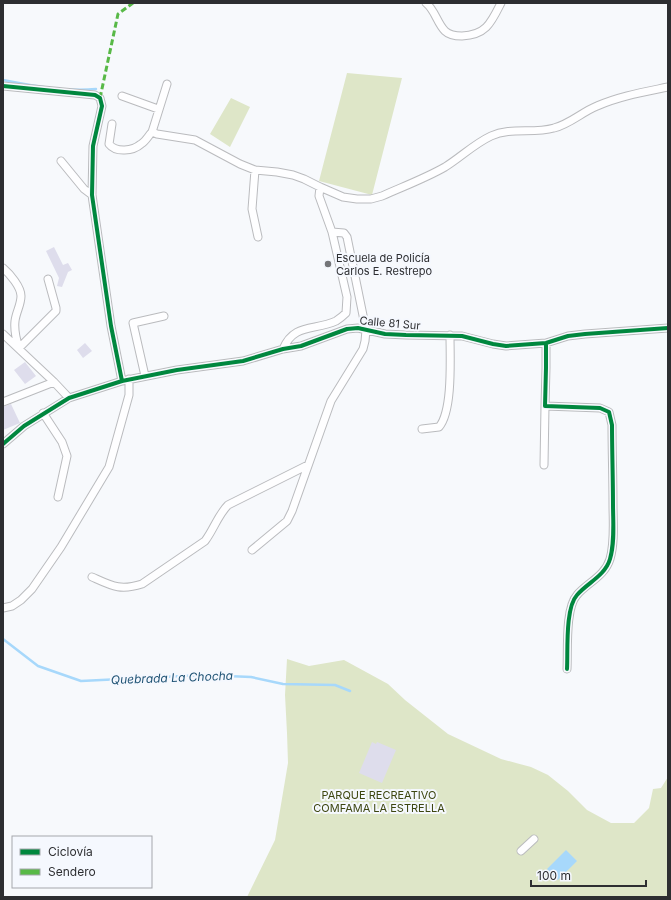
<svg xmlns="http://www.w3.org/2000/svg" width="671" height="900" font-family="Inter,sans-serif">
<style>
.green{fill:#dee6c8}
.water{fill:#a7d8fb}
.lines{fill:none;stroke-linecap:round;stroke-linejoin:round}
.stream{stroke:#a7d8fb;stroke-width:2.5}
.building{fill:#deddec}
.minor-casing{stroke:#babbbe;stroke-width:9}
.minor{stroke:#fefeff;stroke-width:7}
.quiet{stroke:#58b947;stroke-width:3;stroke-dasharray:6 3;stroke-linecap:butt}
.cycleway-casing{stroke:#f5f8fe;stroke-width:6}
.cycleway{stroke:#00873e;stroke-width:4}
.poi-dot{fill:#747578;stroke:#f5f8fe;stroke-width:1.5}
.labels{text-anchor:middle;stroke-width:4;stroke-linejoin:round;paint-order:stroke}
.poi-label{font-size:11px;fill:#2d2e31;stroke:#f5f8fe;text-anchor:start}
.street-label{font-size:11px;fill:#2d2e31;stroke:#f5f8fe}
.park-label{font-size:11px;fill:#3d4610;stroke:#f5f8fe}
.water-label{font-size:12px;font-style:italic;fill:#215475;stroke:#f5f8fe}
</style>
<rect width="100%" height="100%" fill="#f7f9fc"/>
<path class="green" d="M347 73 402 78 372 195 319 181Z
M231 98 250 107 230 147 210 134Z
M287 659 309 666 344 660 388 684 405 700 448 734 501 759 531 767 548 775 568 791 587 810 611 823H634L649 808 653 789 661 788 668 777V897H247L275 840 288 763 287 733 285 695Z"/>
<path class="water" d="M566 850 577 861 558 880 547 869Z"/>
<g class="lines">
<path class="stream" d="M3 80C33 86 66 92 96 89
M3 639 38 666 81 681 203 675 251 677 283 684 335 685 350 691"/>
</g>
<path class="building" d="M54 247 63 265 68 263 72 270 68 272 62 287 57 286 59 278 46 251Z
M85 343 92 351 83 358 77 350Z
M25 362 36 376 25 384 14 370Z
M11 404 20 423 3 430V407Z
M372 742 376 744 377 742 396 750 382 783 359 773Z"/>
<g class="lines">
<defs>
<path id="minor" d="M426 3C435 10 437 23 445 31 449 35 456 36 462 36 486 35 491 23 501 3
M3 86 95 95 100 98 102 106 93 146 92 195 111 326 122 381
M122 96 158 109
M112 124 109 144C116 153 133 151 141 144 146 141 148 136 152 132L157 134 195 140 240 164 255 170 277 172 293 175 304 179 320 187 343 197 357 199H371L382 196C402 187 426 178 445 167 461 157 474 144 491 136 511 127 533 134 554 128 570 124 582 112 597 106 620 96 644 92 668 87
M152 132 167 84
M61 161 84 189 92 195
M255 170 252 209 258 237
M3 268C10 274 21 287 21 296 21 305 16 312 15 321 14 330 16 339 19 348
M3 334 54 382 69 398
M546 343V368L545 406 600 408 609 412 612 425C612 451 613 478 613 504 613 522 615 542 610 559 605 576 587 583 577 595 565 608 568 651 567 669
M19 348 56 311V308L48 279
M283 349C294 323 314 331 336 321 339 319 343 316 346 313L347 297 332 232 319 196 320 187
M145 376 133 323 164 316
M3 402 54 382
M43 413 62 442 67 456 58 497
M422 429 439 427C453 411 450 357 450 335
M3 444 24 426 69 398 122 381 177 370 243 361 283 349 301 346 347 329 358 328 385 334 406 335 462 336 493 344 506 346 546 343 568 336 585 334 668 328
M544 465 545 406
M252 550 287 521 292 511 331 401 363 349 365 341 366 330 347 237 344 233 332 232
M92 577C112 586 120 591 142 584L205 541C214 529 218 515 228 505L308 465
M3 608 12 606 21 600 32 589 61 547 109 467 129 395V379
M521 851 534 839"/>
</defs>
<use href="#minor" class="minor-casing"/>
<use href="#minor" class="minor"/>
<path class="quiet" d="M100 98 118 14 133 3"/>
<defs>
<path id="cycleway" d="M3 86 95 95 100 98 102 106 93 146 92 195 111 326 122 381
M546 343V368L545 406 600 408 609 412 612 425C612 451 613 478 613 504 613 522 615 542 610 559 605 576 587 583 577 595 565 608 568 651 567 669
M3 444 24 426 69 398 122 381 177 370 243 361 283 349 301 346 347 329 358 328 385 334 406 335 462 336 493 344 506 346 546 343 568 336 585 334 668 328"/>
</defs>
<use href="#cycleway" class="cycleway-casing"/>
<use href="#cycleway" class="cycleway"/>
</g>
<circle class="poi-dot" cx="328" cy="264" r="4"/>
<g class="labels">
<g class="poi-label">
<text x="336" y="262">Escuela de Policía<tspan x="336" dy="13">Carlos E. Restrepo</tspan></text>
</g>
<g class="street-label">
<text transform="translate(390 323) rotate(5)" y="4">Calle 81 Sur</text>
</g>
<g class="park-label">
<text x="379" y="799">PARQUE RECREATIVO<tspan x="379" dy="13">COMFAMA LA ESTRELLA</tspan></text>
</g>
<g class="water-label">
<text transform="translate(172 678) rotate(-2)" y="4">Quebrada La Chocha</text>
</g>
</g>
<rect width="671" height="900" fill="none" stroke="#2d2e31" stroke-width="8"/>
<rect x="12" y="836" width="140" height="52" fill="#f5f8fe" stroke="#a5a7ac"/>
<rect x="20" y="849" width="20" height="6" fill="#00873e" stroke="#a5a7ac"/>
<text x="48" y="856" font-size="12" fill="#2d2e31">Ciclovía</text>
<rect x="20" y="869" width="20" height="6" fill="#58b947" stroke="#a5a7ac"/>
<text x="48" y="876" font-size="12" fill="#2d2e31">Sendero</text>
<path d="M531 880v6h115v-6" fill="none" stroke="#2d2e31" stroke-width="2"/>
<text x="537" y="880" font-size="12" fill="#2d2e31" stroke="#f5f8fe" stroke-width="3" paint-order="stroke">100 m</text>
</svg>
